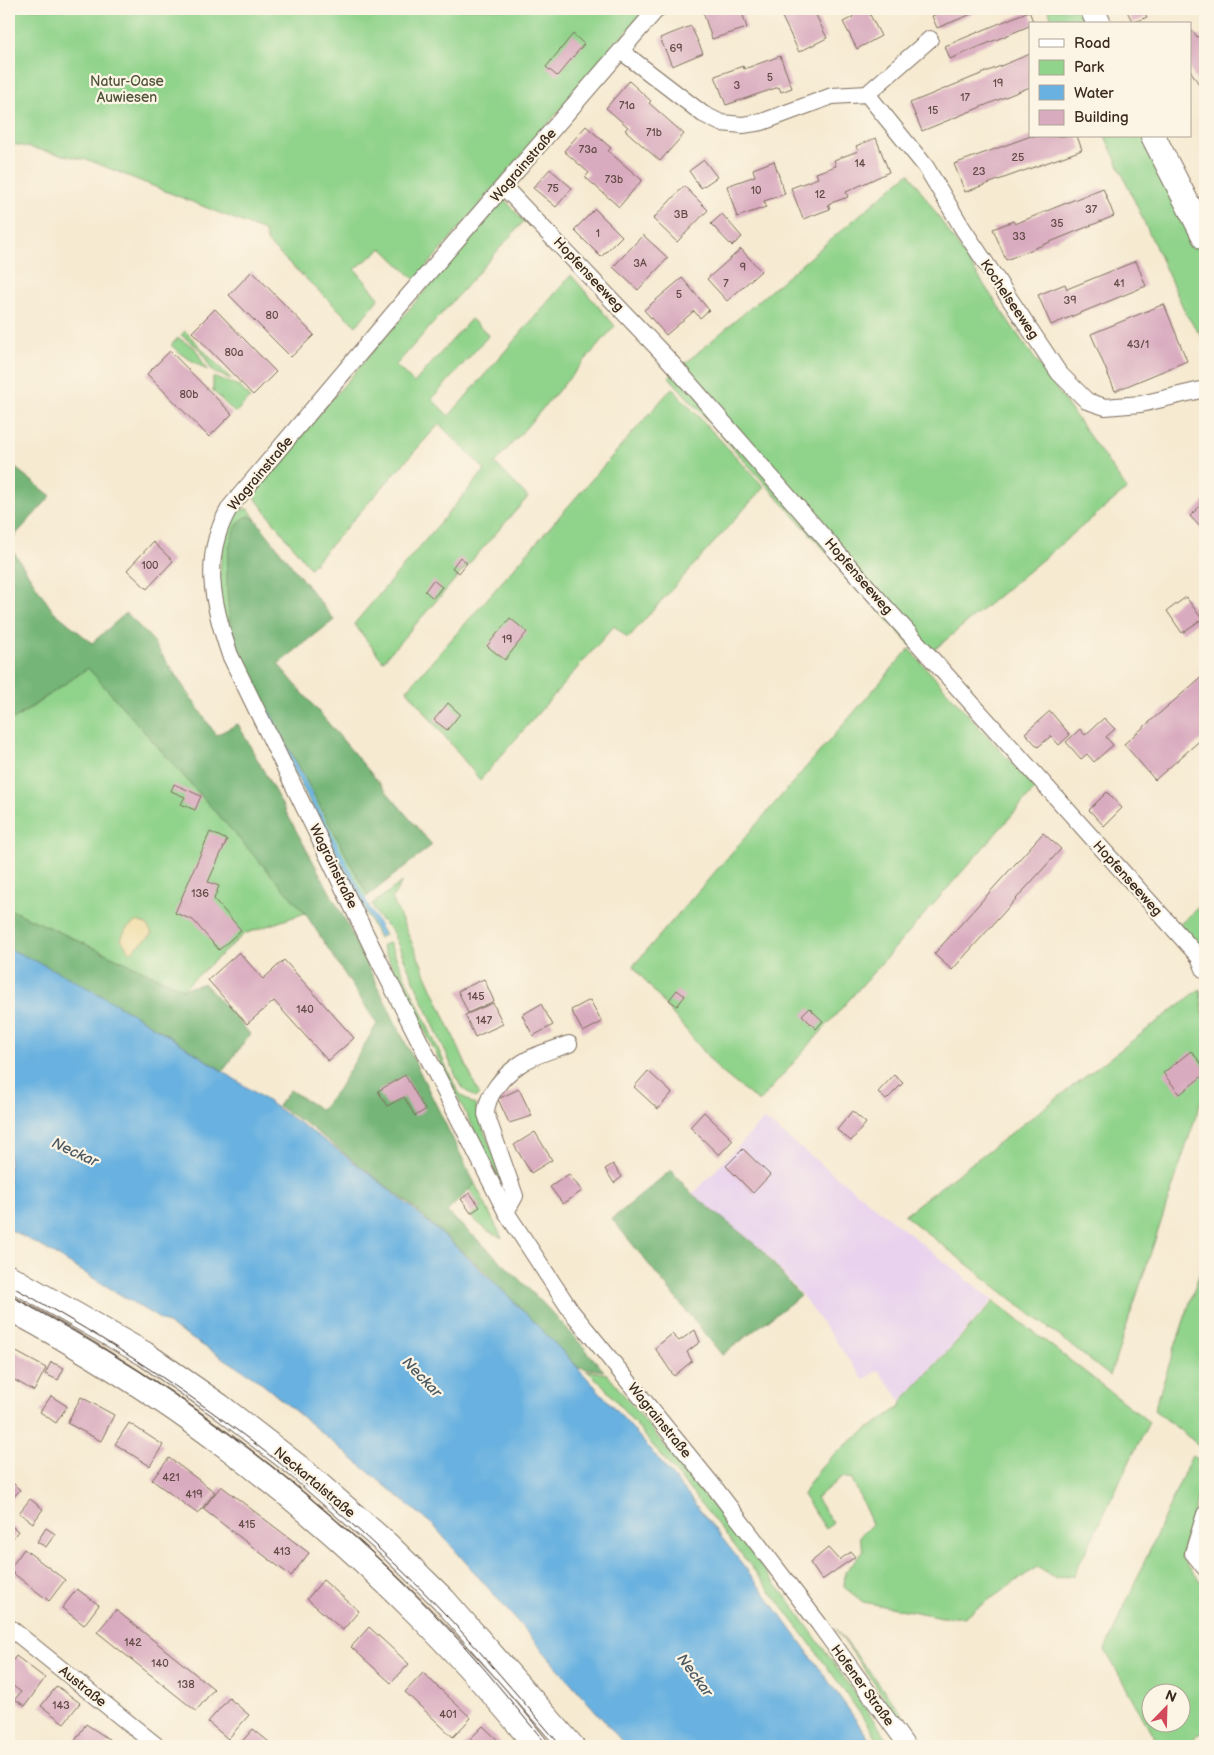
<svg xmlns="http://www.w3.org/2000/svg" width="1214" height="1755" font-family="'Balsamiq Sans',sans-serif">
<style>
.built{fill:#e8d2ee}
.green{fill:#90d38b;stroke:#667e54;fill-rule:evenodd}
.forest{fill:#74b577;stroke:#58704a}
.sand{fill:#eeda9e;stroke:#94825e}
.water{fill:#68b1e0;stroke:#526e7f}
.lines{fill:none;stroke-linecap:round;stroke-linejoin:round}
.stream{stroke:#68b1e0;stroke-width:5}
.building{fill:#d9abbf}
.minor-casing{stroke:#7c6d5d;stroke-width:18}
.secondary-casing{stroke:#7c6d5d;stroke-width:26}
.minor{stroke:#fff;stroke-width:16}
.secondary{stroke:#fff;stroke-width:24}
.tram{stroke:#3b2a1e;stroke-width:1}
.labels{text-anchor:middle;stroke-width:4.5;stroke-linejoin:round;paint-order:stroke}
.number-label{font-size:11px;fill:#624a46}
.park-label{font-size:14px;fill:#505439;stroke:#fcf5e5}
.street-label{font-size:14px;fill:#3b2a1e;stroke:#fcf5e5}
.water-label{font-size:15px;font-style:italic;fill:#4b5962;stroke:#fcf5e5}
</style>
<rect width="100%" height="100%" fill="#fcf5e5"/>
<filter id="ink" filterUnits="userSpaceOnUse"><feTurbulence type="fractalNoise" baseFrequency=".02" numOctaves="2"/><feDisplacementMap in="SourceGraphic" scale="10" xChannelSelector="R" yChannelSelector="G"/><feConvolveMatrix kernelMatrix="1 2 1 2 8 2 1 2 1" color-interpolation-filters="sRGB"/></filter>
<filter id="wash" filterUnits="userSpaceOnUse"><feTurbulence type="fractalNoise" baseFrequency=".0096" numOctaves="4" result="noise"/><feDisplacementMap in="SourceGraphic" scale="20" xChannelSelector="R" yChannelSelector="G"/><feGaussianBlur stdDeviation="1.12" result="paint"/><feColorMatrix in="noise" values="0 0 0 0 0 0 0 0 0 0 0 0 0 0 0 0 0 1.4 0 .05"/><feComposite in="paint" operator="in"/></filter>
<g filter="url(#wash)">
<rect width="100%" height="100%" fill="#f6ead1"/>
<path class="built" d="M764 1119 993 1300 901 1401 878 1370 864 1380 803 1297 763 1250 693 1194Z"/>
<path class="green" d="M9 9H646L415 280 382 248 355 269 379 298 356 326 268 243 264 231 91 161 9 143Z
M1048 9H1078L1089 24H1054Z
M1105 136H1143L1205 262V341L1187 316Z
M909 173 1013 328 1127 489 923 659 669 377Z
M504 199 524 221 396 365 414 383 471 319 489 335 432 399 449 416 571 275 615 326 495 463 528 497 383 661 354 624 485 470 439 424 310 568 251 493Z
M185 331 232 380H233L213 372 200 349 181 335Z
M178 338 195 348 207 370 181 354 171 345Z
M213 377 239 386 250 398 235 413 213 391Z
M672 388 764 487 628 638 614 626 480 780 407 690Z
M242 509H249L256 520 249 516 241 658 368 896 364 899 385 935 379 938 237 660C233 648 226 636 223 624 217 595 216 527 242 509Z
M909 649 1035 789 759 1102 719 1070 633 966Z
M88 668 305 913 244 934 183 989 9 909V714L15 719Z
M402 882 392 898 479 1094 475 1098 460 1085 392 931 378 917 372 904Z
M1205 901V958L1178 926Z
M389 942 456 1088 461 1095 476 1106 478 1117 508 1188 505 1191 382 946Z
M1200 989 1205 1025V1098L1201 1101 1110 1376 904 1215Z
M475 1184 502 1238 488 1231 470 1216 482 1208 469 1189Z
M1205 1257V1450L1154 1410Z
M994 1301 1149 1422 1074 1575 1056 1579 1037 1567 964 1617H942L863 1602 844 1587 845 1572 864 1551 859 1537 872 1524 852 1479 842 1477 816 1498 833 1523 826 1529 803 1495C823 1453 865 1433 901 1406L902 1401Z
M586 1370 607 1374 791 1603 892 1746H882C798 1619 699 1501 602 1384Z
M1192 1455 1205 1465V1471L1181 1557 1205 1587V1729L1185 1746H1159L1105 1650ZM1152 1692H1182V1722H1152Z
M836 1629 927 1746H918Z"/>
<path class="forest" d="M9 463 51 496 9 542Z
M249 516 256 520 334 620 278 664 432 845 368 896 241 658C237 646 232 633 230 621 226 598 221 523 249 516Z
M9 545 52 610 92 643 126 613 150 637 216 735 238 724 345 920 475 1184 447 1212C505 1264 554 1311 604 1371L578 1367 483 1270 407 1202 309 1126 278 1106 290 1090 321 1110 338 1089 377 1024 305 913 88 668 14 719 9 714Z
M9 909 183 989 204 983 250 1034 223 1071C155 1026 84 982 9 949Z
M671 1170 691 1193 762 1250 800 1296 722 1355 612 1219Z"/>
<path class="sand" d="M137 921 147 925 152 934 130 953 121 939 126 929Z"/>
<path class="water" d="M9 949C86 982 157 1028 227 1074 288 1115 350 1156 406 1203 590 1358 738 1549 874 1746H626L434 1526 254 1377 46 1249 9 1229Z"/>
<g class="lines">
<path class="stream" d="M268 714 381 934"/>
</g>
<g id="blocks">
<path class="building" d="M702 9H741L747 28 712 39Z
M775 9H813L827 38 799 52 779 11 777 12Z
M849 9H867L881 36 857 49 843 22 853 17Z
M949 9H984L937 28 932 16Z
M1126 9H1143L1147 17 1133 23Z
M1029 11 1034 24 950 59 945 46Z
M691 26 703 53 672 66 660 38Z
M1193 31 1197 37 1200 36 1205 46V94L1190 70V32Z
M573 34 584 44 557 76 546 67Z
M1030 54V87L922 131 910 103Z
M780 56 792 88 781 92 779 87 726 105 715 76 743 66 744 69Z
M629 81 651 101 649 103 684 134 660 161 625 130 628 127 606 108Z
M586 126 611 148 608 151 642 180 619 207 585 177 589 173 564 151Z
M1031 136H1077L1082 150 965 192 954 164Z
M876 138 889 172 846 192 848 197 828 204 830 209 803 219 791 188 818 178 816 173 836 166 834 160 858 151 856 146Z
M704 160 717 177 701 188 689 171Z
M774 161 785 194 764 201 766 207 737 217 727 186 755 176 753 169Z
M550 169 572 188 556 207 533 188Z
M684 186 708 210 677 242 653 219Z
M1103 188 1114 216 1006 260 993 229 1013 221 1015 224Z
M595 209 622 236 601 257 574 230Z
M722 214 742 237 732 246 711 224Z
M643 235 668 258 638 290 613 267Z
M741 249 761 271 727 301 707 279Z
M1136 261 1146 286 1051 325 1038 295 1065 284 1067 289Z
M252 271 314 335 291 357 229 295Z
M682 278 709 310 700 318 694 311 666 335 644 310Z
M1164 304 1187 361 1115 391 1091 334Z
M215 309 276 372 253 395 192 332Z
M170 351 232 414 209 437 147 374Z
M1205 501V532L1190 516Z
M153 542 173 561 147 589 127 570Z
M460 557 467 563 459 573 452 568Z
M433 580 442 587 433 598 425 591Z
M1186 597 1202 619 1182 633 1167 611Z
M510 618 527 632 505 660 487 646Z
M1205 674V736L1155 780 1124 744Z
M448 703 460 714 447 730 434 720Z
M1050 711 1070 735 1059 745 1051 736 1038 747 1025 733Z
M1104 718 1115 729 1106 737 1113 745 1094 762 1087 754 1081 759 1066 742 1080 729 1085 735Z
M174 784 201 796 195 810 181 804 185 797 171 791Z
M1107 792 1122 808 1104 826 1089 810Z
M210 832 227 840 208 882 219 886 214 899 241 930 219 950 193 920 175 913Z
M1043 833 1061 849 952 970 934 954Z
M239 952 263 979 284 960 354 1038 328 1061 274 1001 247 1024 208 980Z
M484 979 494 1001 468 1013 458 991Z
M677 990 685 996 677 1006 669 1000Z
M590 1000 602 1022 583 1032 571 1010Z
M493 1003 503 1024 475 1037 465 1015Z
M541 1004 553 1025 533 1036 522 1015Z
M809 1008 823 1021 816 1029 802 1015Z
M1191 1051 1205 1068V1074L1180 1094 1163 1073Z
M648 1071 672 1093 658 1109 634 1087Z
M405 1075 425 1110 415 1116 404 1097 387 1106 378 1091Z
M894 1075 903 1083 886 1100 878 1092Z
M519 1089 532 1116 509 1123 498 1099Z
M852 1111 866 1123 851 1141 837 1130Z
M704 1112 733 1140 719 1155 690 1127Z
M535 1132 552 1160 531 1173 514 1145Z
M743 1149 770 1175 753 1193 726 1166Z
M613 1164 622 1177 614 1183 605 1169Z
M569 1174 582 1191 563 1204 550 1187Z
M470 1193 480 1207 471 1213 461 1199Z
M695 1330 700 1342 687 1352 692 1361 674 1376 655 1348 672 1334 679 1341Z
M9 1348 46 1368 34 1391 9 1377Z
M51 1362 64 1368 58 1380 45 1374Z
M51 1396 67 1406 56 1423 40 1412Z
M81 1397 114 1415 101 1441 67 1423Z
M129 1423 163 1445 150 1466 115 1444Z
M169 1458 215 1492 198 1514 152 1480Z
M9 1479 20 1490 10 1501 9 1500Z
M221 1486 309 1553 291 1576 203 1509Z
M30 1499 43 1509 33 1523 19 1513Z
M9 1524 18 1531 9 1543Z
M46 1528 55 1534 46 1547 37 1542Z
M828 1548 839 1560 851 1552 855 1557 822 1580 810 1563Z
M24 1549 65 1580 49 1601 9 1570Z
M323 1580 359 1611 343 1630 307 1599Z
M77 1589 99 1605 84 1625 62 1608Z
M116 1610 214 1689 196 1711 97 1632Z
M369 1627 409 1664 391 1683 351 1647Z
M16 1656 45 1678 25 1706 15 1699 21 1692 9 1683V1666Z
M423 1673 471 1718 453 1737 405 1692Z
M57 1686 80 1703 64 1723 41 1706Z
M229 1698 249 1715 228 1739 208 1722Z
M86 1724 110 1740 106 1746H77L73 1744Z
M483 1726 504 1746H463Z
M253 1729 274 1746H238Z"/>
</g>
</g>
<g filter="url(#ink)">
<use href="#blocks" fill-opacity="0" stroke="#7c6d5d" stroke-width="1"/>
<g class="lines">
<defs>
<path id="minor" d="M657 9 403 302 230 507C201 556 212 603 230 655L372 947 506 1212 571 1311 715 1488 819 1624 907 1746
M621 51 703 114 721 123 743 125 762 122 832 96 867 94 930 39
M867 94 926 167 963 229 1059 373 1087 401 1105 407 1141 404 1205 389
M504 187 668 359 871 591 1199 957 1205 971
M506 1212 515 1196 486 1114C486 1095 503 1076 519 1065 532 1055 553 1050 569 1044
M1205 1514 1193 1553 1205 1568
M9 1627 157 1746"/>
<path id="secondary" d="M1092 9 1099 24
M1153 136 1205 238
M9 1277 145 1354 220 1406 300 1468 388 1545 444 1600 572 1746
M9 1308C166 1392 301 1495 426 1622 465 1662 502 1702 536 1746"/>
</defs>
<use href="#minor" class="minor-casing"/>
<use href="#secondary" class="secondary-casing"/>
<use href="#minor" class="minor"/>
<use href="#secondary" class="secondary"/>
<path class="tram" d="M9 1285C149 1361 278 1452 393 1562 454 1619 507 1683 561 1746
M9 1295C53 1319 97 1344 139 1371 258 1449 370 1542 465 1647 494 1679 520 1713 548 1746"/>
</g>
</g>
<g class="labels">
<g class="number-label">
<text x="676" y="52">69</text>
<text x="770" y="81">5</text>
<text x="998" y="87">19</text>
<text x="737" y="89">3</text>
<text x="965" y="101">17</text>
<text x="627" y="109">71a</text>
<text x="933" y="114">15</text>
<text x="654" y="136">71b</text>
<text x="588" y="153">73a</text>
<text x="1018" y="161">25</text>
<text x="860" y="167">14</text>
<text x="979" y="175">23</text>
<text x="614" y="183">73b</text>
<text x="553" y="192">75</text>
<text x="756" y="194">10</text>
<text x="820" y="198">12</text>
<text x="1091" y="213">37</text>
<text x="681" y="218">3B</text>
<text x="1057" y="227">35</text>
<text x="598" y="237">1</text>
<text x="1019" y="240">33</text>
<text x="640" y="267">3A</text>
<text x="743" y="271">9</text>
<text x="726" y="287">7</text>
<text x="1119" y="287">41</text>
<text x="679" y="298">5</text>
<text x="1070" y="304">39</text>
<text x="272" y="319">80</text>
<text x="1138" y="348">43/1</text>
<text x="234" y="356">80a</text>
<text x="189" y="398">80b</text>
<text x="150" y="569">100</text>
<text x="507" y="643">19</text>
<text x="200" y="897">136</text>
<text x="476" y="1000">145</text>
<text x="305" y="1013">140</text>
<text x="484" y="1024">147</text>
<text x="171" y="1481">421</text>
<text x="194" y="1498">419</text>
<text x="247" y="1528">415</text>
<text x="282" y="1555">413</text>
<text x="133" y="1646">142</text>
<text x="160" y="1667">140</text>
<text x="186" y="1688">138</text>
<text x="61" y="1709">143</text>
<text x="448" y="1718">401</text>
</g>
<g class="park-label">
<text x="127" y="86">Natur-Oase<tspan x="127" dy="16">Auwiesen</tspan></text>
</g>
<g class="street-label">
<text transform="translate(523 165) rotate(-49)" y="5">Wagrainstraße</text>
<text transform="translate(589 274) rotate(47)" y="5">Hopfenseeweg</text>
<text transform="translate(1010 299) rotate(56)" y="5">Kochelseeweg</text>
<text transform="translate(260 473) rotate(-50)" y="5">Wagrainstraße</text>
<text transform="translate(859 576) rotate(49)" y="5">Hopfenseeweg</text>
<text transform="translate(334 866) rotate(64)" y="5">Wagrainstraße</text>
<text transform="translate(1128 878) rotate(48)" y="5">Hopfenseeweg</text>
<text transform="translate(660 1420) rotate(51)" y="5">Wagrainstraße</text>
<text transform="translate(315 1482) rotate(40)" y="5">Neckartalstraße</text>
<text transform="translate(863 1685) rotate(54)" y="5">Hofener Straße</text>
<text transform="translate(83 1686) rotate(39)" y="5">Austraße</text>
</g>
<g class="water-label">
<text transform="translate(75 1152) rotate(25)" y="5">Neckar</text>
<text transform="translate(422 1377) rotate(46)" y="5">Neckar</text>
<text transform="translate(695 1675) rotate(54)" y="5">Neckar</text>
</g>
</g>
<rect width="1214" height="1755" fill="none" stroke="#fcf5e5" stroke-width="30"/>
<rect x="1029" y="22" width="162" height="115" fill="#fcf5e5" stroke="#afa495"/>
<rect x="1039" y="39" width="25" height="8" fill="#ffffff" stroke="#afa495"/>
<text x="1074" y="48" font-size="15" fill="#3b2a1e">Road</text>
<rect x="1039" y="60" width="25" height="15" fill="#90d38b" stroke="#afa495"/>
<text x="1074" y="72" font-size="15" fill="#3b2a1e">Park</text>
<rect x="1039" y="85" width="25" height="15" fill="#68b1e0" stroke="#afa495"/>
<text x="1074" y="98" font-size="15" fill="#3b2a1e">Water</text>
<rect x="1039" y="110" width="25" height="15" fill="#d9abbf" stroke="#afa495"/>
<text x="1074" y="122" font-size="15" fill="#3b2a1e">Building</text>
<g transform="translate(1166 1708) rotate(23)"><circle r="24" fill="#fcf5e5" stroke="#afa495"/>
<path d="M0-4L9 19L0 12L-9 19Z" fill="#d1495b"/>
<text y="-8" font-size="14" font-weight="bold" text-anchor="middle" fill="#3b2a1e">N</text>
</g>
</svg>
